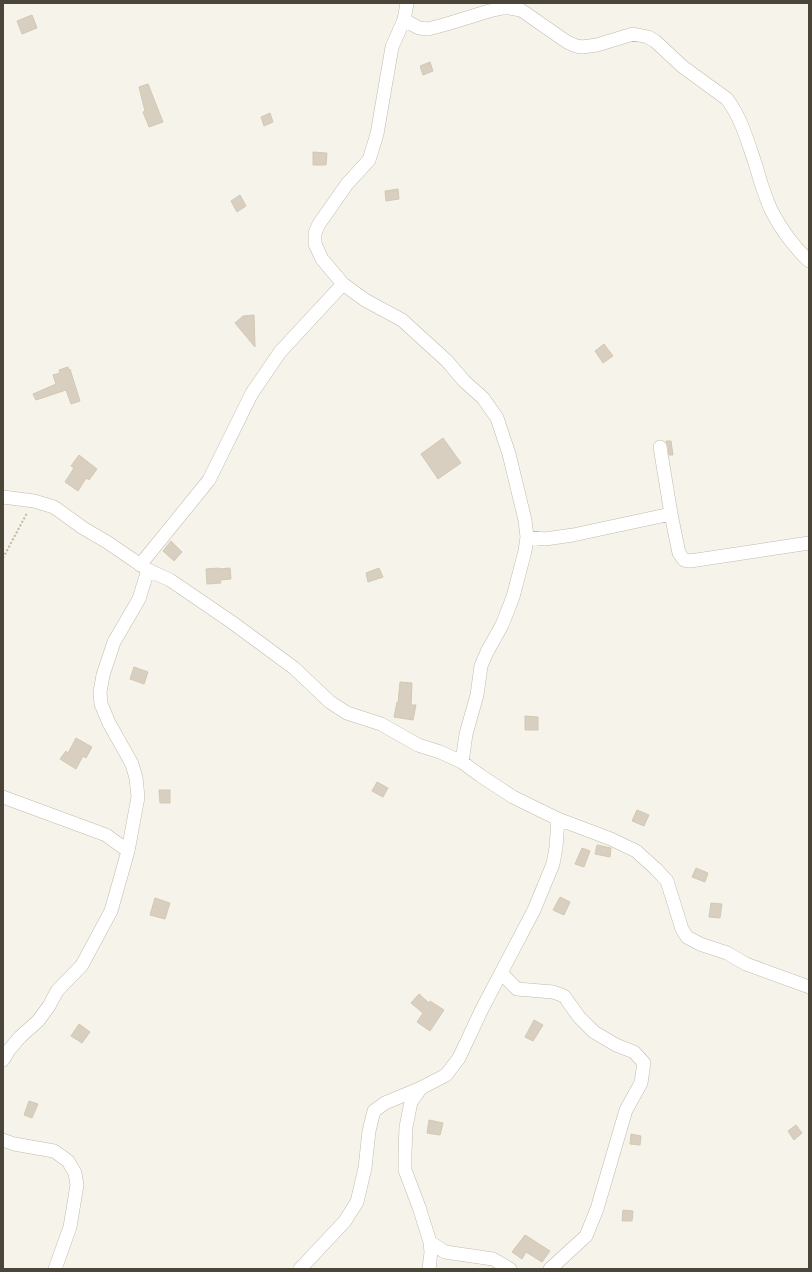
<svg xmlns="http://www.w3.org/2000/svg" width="812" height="1272" font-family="Inter,sans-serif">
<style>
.building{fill:#d8cfc0;stroke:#d3c8b2}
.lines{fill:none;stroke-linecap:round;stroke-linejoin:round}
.minor-casing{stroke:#c2bbad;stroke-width:14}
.path{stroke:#c4b89d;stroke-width:2;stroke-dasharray:2 2;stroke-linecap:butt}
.minor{stroke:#fff;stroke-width:13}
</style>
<rect width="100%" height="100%" fill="#f6f3eb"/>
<path class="building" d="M32 15 37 28 22 34 17 21Z
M430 62 433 71 423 75 420 66Z
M148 84 163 122 149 127 143 112 145 111 139 87Z
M270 113 273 122 264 126 261 117Z
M313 152 327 153 326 165H313Z
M398 189 399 199 386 201 385 191Z
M240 195 246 206 237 212 231 201Z
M254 315 255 347 235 323 243 316Z
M604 344 613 356 603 363 595 351Z
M68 367 69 370 70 369 80 401 71 404 66 390 36 400 33 394 56 384 53 375 60 373 59 370Z
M443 438 461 463 438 479 421 454Z
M666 441H671L673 455H669L668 446Z
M79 455 97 469 89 480 86 478 78 491 65 482 74 468 71 466Z
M171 541 182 552 174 561 163 551Z
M219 568V569L230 568 231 579 220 580 221 583 207 584 206 569Z
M379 568 383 577 368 582 366 573Z
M134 667 148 672 144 684 130 679Z
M400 682 412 683 411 705H416L413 720 394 717 397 702 398 703Z
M525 716 538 717V730H525Z
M76 738 92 747 86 758 83 756 76 769 60 759 66 751 68 753Z
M377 782 388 788 383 797 372 791Z
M159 790H170V803H160Z
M637 810 649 815 644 826 632 821Z
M597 845 611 848 610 857 595 854Z
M582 848 590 851 584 867 575 864Z
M696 868 708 873 705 882 692 877Z
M560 897 570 902 564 915 553 910Z
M155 898 170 903 165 919 150 915Z
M711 903 722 904 720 918 709 917Z
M419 994 429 1003 430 1001 444 1010 430 1031 417 1022 423 1013 411 1003Z
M534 1020 543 1025 533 1041 525 1037Z
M79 1024 90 1032 82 1043 71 1036Z
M29 1101 38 1104 32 1118 24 1115Z
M429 1120 443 1123 440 1135 427 1133Z
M796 1125 802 1133 794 1140 788 1131Z
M631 1134 641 1136 640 1145 630 1144Z
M623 1210 633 1211 632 1221H622Z
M525 1235 550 1251 542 1262 526 1252 522 1259 512 1252Z"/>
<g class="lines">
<defs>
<path id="minor" d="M407 3 404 20 392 47 377 134 369 160 347 184 319 224 315 233V244L322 259 343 284 365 300 402 320 447 361 464 381 483 398 497 418 509 454 525 520 527 537 525 551 513 597 502 625 487 652 481 666 477 695 466 734 462 762
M404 20 419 28 428 29 447 24 489 11 503 8H510L521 10 567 42 576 46 582 47 597 45 633 34 648 37 655 41 683 67 727 99C742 119 748 143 756 166 760 181 765 196 771 210 781 229 794 247 809 261
M660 447 671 514 679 553 684 560 690 561 809 543
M3 497 34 501 54 507 83 528 107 542 148 570 170 580 233 623 294 668 330 702 347 713 381 724 418 745 440 752 462 762 481 776 513 797 558 819 611 839 636 851 656 869 667 881 682 929 687 937 700 944 727 953 746 964 809 987
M527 537 545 539 573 535 671 514
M140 565 209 480 252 393 280 352 343 284
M3 797 106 835 128 851
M501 973 517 989 553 992 564 996 579 1017 594 1032 616 1045 634 1052 644 1063 641 1083 626 1110 597 1209 586 1236 550 1269
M3 1060 9 1050 20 1037 38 1021 49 1006 57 991 82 965 111 911 128 851 138 797 136 778 132 764 109 723 101 704 100 692 103 675 114 642 139 599 148 570
M3 1140 14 1144 54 1151 68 1161 75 1173 77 1185 70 1227 55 1269
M430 1242 445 1252 493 1259 510 1269
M300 1269 345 1221 357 1202 365 1168 369 1131 374 1111 385 1103 421 1088
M429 1269 431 1252 430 1242 419 1207 405 1170V1152L406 1127 411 1102 421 1088 446 1075 459 1058 482 1009 534 910 553 864 556 848 558 819"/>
</defs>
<use href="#minor" class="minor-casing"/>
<path class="path" d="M3 558 27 513"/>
<use href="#minor" class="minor"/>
</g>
<rect width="812" height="1272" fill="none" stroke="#4b4438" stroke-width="8"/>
</svg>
